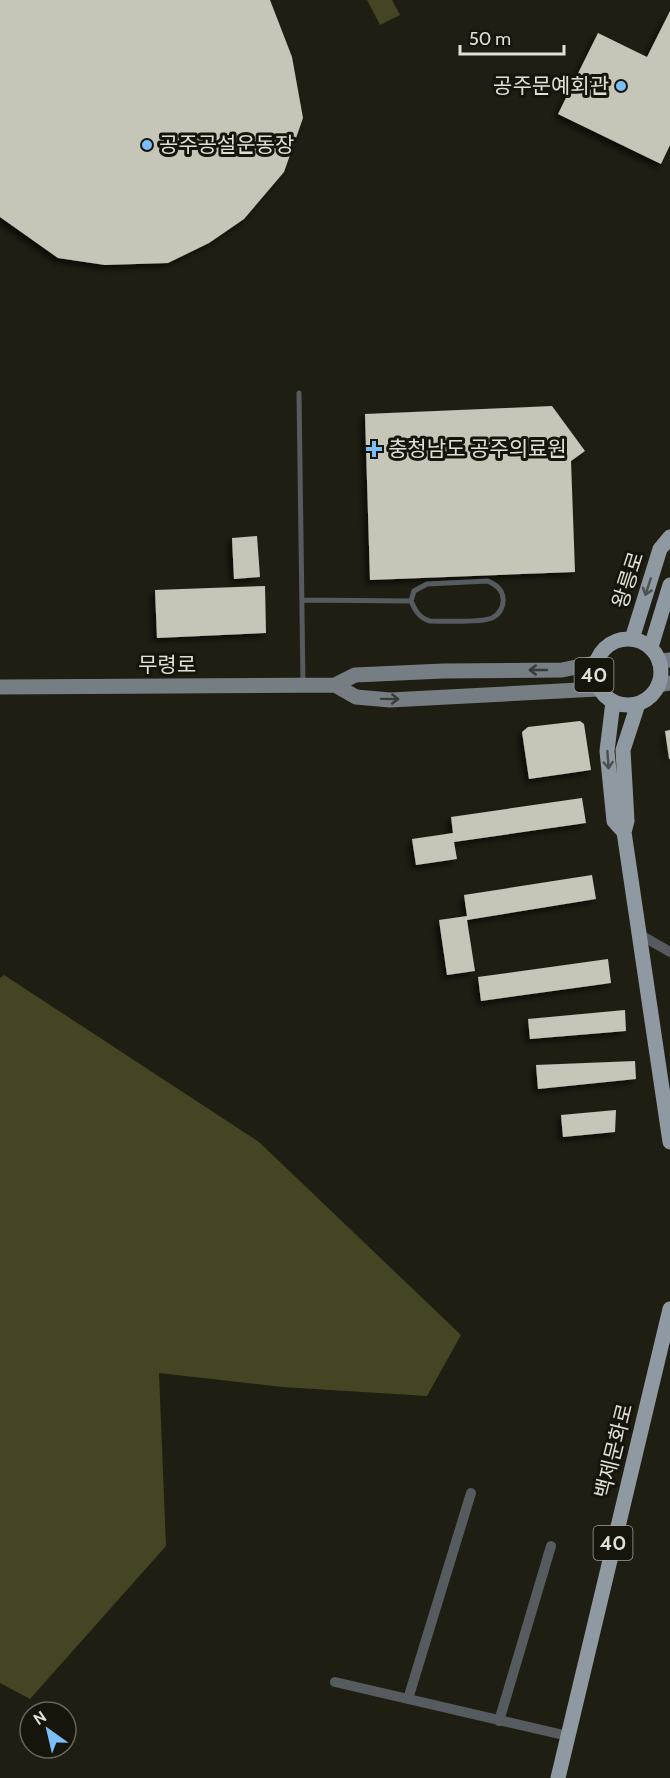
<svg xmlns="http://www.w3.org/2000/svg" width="670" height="1778" font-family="Cabin,'Noto Sans KR',sans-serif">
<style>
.green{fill:#454523}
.building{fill:#c6c6b8;filter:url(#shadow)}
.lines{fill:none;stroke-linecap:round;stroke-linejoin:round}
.service{stroke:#565b5f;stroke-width:5}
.minor{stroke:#565b5f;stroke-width:10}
.secondary{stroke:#767e84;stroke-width:15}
.primary{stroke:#8f99a1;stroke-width:15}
.oneway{stroke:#4c504e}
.oneway2{stroke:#373a35}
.poi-dot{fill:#7bbef8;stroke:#15150b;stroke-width:2}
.labels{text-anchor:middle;stroke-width:6;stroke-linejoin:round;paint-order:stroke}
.shield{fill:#15150b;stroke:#a3a39b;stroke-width:1.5}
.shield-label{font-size:20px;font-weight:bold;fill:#e0e0d9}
.poi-label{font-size:21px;fill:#e0e0d9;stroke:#15150b;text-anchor:start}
.street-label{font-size:21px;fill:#e0e0d9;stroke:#15150b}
</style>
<defs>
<filter id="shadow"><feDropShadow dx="-4" dy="4" stdDeviation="3" flood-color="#0009"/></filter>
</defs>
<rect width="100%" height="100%" fill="#1e1e13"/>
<path class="green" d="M367 0H392L400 15 380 25Z
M4 975 259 1142 461 1335 427 1396 282 1387 159 1373 166 1546 30 1699 0 1683V978Z"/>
<path class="building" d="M0 0H270L292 57 303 118 284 172 244 219 209 243 168 263 105 265 58 258 0 217Z
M670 11V145L661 164 558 114 598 33 647 57Z
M552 406 585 451 571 461 575 572 370 580 365 414Z
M257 536 260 577 234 579 232 538Z
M265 586 266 633 157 638 155 590Z
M580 721 584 724 591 770 529 779 522 732 528 727Z
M670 730V759H669L665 731Z
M582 798 586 823 454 842 457 859 416 865 412 839 453 833 451 817Z
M592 875 596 899 467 920 475 971 447 975 439 920 467 916 464 895Z
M608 959 611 983 481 1001 478 977Z
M625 1010 626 1031 530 1039 528 1019Z
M635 1061 636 1079 538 1089 536 1065Z
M616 1110 615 1132 563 1137 561 1115Z"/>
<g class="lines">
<path class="service" d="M299 393 303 684
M488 581C496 585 502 589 503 598 504 606 500 614 492 618 480 623 444 621 430 621 419 618 415 610 411 601L414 591 427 584Z
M302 600 411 601"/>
<path class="minor" d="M639 934 670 952
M335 1682 568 1736
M408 1699 471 1493
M499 1721 551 1546"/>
<path class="secondary" d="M659 661 670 660
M335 685 356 697 390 700 598 689
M658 685 670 683
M0 687 335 685 355 675 443 671 562 670 595 663"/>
<path class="primary" d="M595 672a33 33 0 1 1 66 0a33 33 0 1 1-66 0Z
M632 639 660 549 670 537
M651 647 670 585
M613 702 607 751 614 821 624 832
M638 704 623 750 627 821 624 832 670 1142
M558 1778 670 1309"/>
</g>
<defs><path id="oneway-shaft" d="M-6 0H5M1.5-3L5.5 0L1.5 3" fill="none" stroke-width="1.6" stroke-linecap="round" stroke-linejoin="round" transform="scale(1.5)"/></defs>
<g class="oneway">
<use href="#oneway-shaft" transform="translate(648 587) rotate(108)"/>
<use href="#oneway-shaft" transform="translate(608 760) rotate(86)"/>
</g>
<g class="oneway2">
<use href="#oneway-shaft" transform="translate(538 670) rotate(180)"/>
<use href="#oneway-shaft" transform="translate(390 699) rotate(1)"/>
</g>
<g class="poi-dot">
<circle cx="621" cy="86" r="6"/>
<circle cx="147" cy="145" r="6"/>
<path d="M371 440h6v6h6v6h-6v6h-6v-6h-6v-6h6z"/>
</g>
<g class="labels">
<g class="shield">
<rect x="574.5" y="658" width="39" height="34" rx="4.5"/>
<rect x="593.5" y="1526" width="39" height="34" rx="4.5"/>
</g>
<g class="shield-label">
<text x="594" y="682">40</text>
<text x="613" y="1550">40</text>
</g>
<g class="poi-label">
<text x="609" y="93" text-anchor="end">공주문예회관</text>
<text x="159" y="152">공주공설운동장</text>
<text x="388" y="456">충청남도 공주의료원</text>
</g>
<g class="street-label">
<text transform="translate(628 580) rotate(-72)" y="7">왕릉로</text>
<text x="167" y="672">무령로</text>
<text transform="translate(614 1451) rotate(-76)" y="7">백제문화로</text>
</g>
</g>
<g transform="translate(48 1730) rotate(326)"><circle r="28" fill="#15150b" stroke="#66665d" stroke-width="1.5"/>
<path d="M0-4.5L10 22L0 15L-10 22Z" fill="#7bbef8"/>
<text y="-9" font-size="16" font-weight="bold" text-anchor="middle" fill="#e0e0d9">N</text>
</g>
<path d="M460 45v9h104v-9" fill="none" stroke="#e0e0d9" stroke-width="3"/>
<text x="469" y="45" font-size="18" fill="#e0e0d9" stroke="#15150b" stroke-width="4.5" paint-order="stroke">50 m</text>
</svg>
